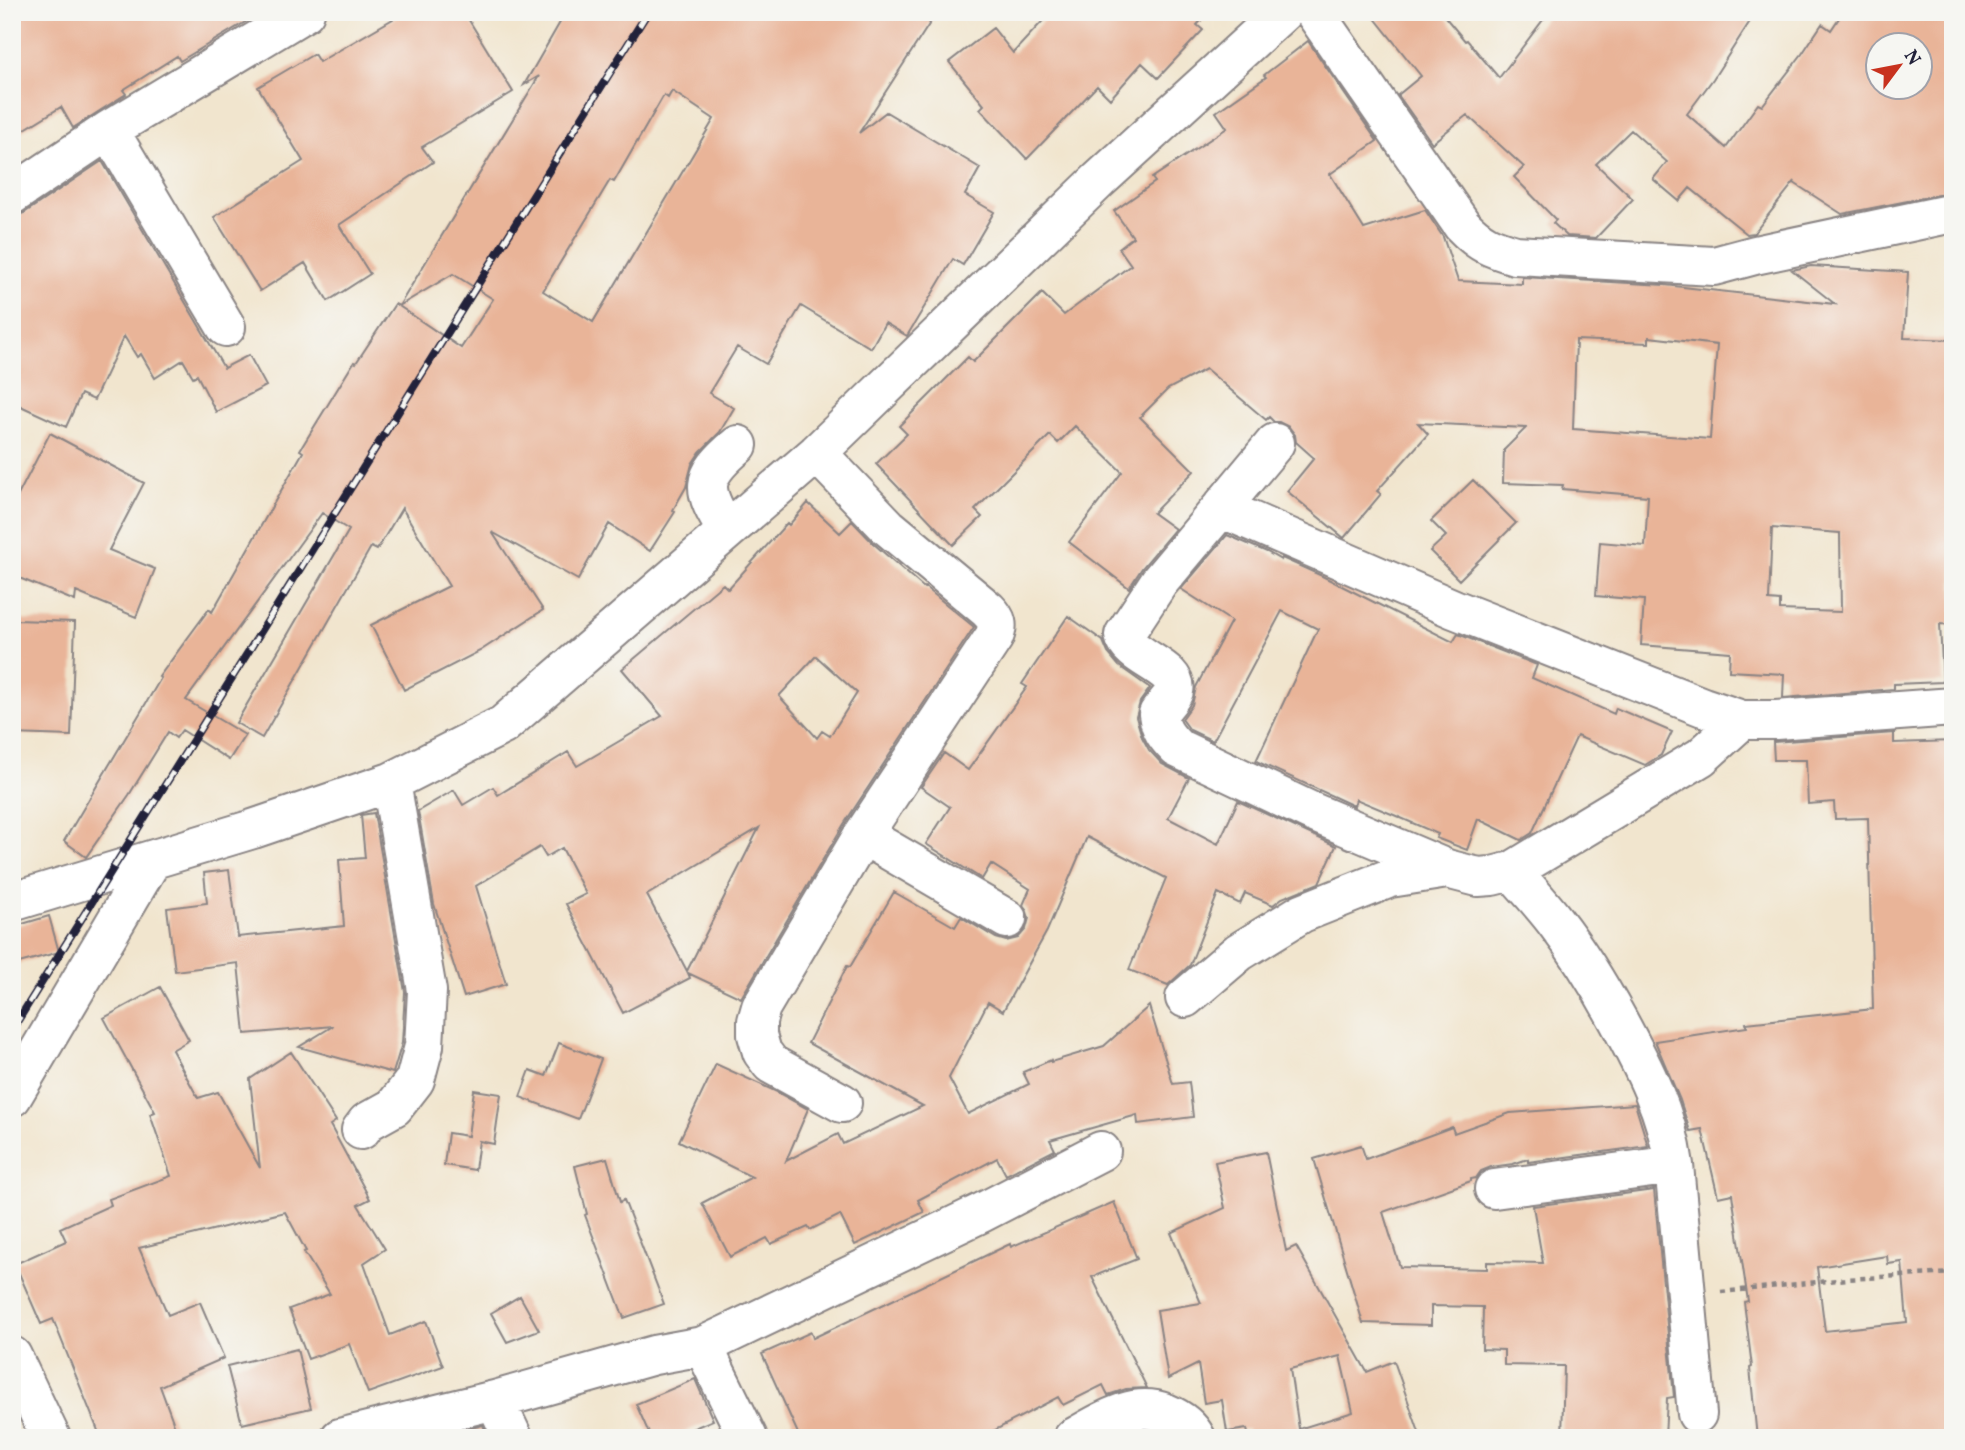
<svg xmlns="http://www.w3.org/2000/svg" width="1965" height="1450" font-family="Vollkorn,serif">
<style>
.building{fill:#e9b498;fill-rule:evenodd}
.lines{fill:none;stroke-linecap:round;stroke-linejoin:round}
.minor-casing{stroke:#8a8484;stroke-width:42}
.path{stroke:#8a8484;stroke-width:4.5;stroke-dasharray:5 5;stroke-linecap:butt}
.minor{stroke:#fff;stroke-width:38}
.rail-casing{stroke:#22223b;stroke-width:8}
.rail{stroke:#f6f6f2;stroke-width:5;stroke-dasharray:16;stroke-linecap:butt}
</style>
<rect width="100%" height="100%" fill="#f6f6f2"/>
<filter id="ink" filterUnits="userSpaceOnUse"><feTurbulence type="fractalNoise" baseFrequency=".0143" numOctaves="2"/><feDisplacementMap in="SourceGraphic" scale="14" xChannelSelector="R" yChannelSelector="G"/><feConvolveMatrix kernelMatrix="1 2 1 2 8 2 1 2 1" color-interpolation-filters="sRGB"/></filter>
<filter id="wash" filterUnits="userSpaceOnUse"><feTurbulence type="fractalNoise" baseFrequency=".00686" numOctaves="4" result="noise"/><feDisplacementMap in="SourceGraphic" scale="28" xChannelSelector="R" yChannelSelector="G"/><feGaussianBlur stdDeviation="1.57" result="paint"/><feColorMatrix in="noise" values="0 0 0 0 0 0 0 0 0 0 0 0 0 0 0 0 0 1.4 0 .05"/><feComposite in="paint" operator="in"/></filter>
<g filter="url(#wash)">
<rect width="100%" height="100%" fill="#f1e5ce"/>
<g id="blocks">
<path class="building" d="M12 12H262L180 61 177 56 123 90 126 94 73 128 61 107 12 137Z
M405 12H464L513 92 422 147 433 162 339 225 370 274 328 301 305 263 260 291 214 217 303 161 258 87 314 54 319 62Z
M566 12H937L859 133 886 112 980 168 965 195 994 212 963 265 953 259 907 336 885 323 871 348 801 306 766 364 737 347 709 393 734 408 720 432 700 452 692 464 686 487 673 510 675 512 650 551 609 524 578 580 492 532 543 610 480 651 404 690 371 625 449 586 402 508 377 550 371 547 262 738 236 723 349 530 322 513 186 700 245 735 229 760 182 730 176 738 168 732 129 795 86 857 64 841 161 678 159 677 209 609 212 612 303 452 300 450 354 362 356 363 395 304 399 306 539 76 524 85ZM672 91 714 119 593 322 543 291 610 180 614 182 664 95 668 98ZM453 274 493 299 461 348 399 306Z
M1051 12H1209L1197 25 1203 30 1158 78 1142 63 1110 99 1097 86 1027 159 980 109 984 105 949 62 993 28 1013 53Z
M1370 12H1441L1465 41 1467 40 1499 78 1549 12H1756L1713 79 1687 114 1726 148 1758 104 1762 106 1802 54 1822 24 1831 30 1843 12H1953V192L1842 214 1794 183 1795 181 1754 233 1747 234 1690 188 1679 201 1653 179 1667 162 1631 130 1596 164 1633 199 1596 238 1567 236 1553 223 1556 220 1514 177 1524 167 1467 115 1432 143 1398 95 1421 76ZM1878 46H1920V88H1878Z
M1308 41 1377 141 1330 174 1364 229 1425 210 1443 237 1458 281 1522 284V277L1665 285 1835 304 1792 270 1811 266 1908 272 1904 338 1953 340V625L1940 624 1943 682 1894 684V689L1783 698 1784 674 1729 671 1730 652 1641 645 1644 600 1596 596 1600 542 1645 546 1648 496 1562 489 1563 485 1503 483 1504 450 1526 428 1418 423 1428 434 1377 491 1381 494 1344 538 1287 491 1314 458 1296 442 1295 435 1289 427 1279 422H1274L1269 417 1266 420 1206 369 1168 389 1140 417 1194 471 1153 513 1175 529 1142 568 1129 588 1069 542 1122 472 1075 426 1058 443 1050 435 975 510 982 517 953 545 876 464 907 434 899 426 968 357 973 362 1042 293 1064 315 1131 265 1119 248 1133 237 1114 211 1155 182 1152 178 1227 128 1216 112 1266 77 1264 75ZM1649 337 1717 345 1710 439 1573 429 1576 340 1649 343ZM1772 528 1840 533 1841 612 1780 610V601L1769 600Z
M102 161 224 368 249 355 266 386 216 412 197 375 193 377 183 360 155 378 141 354 137 357 124 336 94 400 81 394 66 427 12 402V217L24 213Z
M50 433 144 483 109 550 155 569 136 617 76 592 75 601 12 575V507Z
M1473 480 1516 523 1459 580 1430 551 1446 536 1431 521Z
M808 503 840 533 852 521 874 544 924 588 925 587 974 627 844 824 741 998 688 973 690 978 623 1013 566 904 586 894 562 848 546 857 540 847 476 886 506 984 464 997 434 904 418 811 454 790 463 805 493 787 498 795 568 752 577 766 662 716 622 669 723 584 728 589 787 523 789 525ZM816 656 857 693 830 736 822 731 817 738 779 696ZM759 828 687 971 647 895Z
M1227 535 1267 552 1281 560 1282 558 1322 576 1453 642 1458 634 1537 665 1532 678 1614 714 1616 708 1672 732 1661 755 1645 765 1577 736 1532 833 1521 840 1478 819 1467 850 1436 838 1438 834 1394 815 1356 799 1354 806 1256 761 1318 629 1282 611 1213 741 1190 730 1182 719 1192 705 1196 687 1231 621 1181 589Z
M1068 616 1103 641 1108 653 1119 666 1150 688 1140 702 1136 717 1142 737 1149 750 1162 764 1189 778 1168 818 1218 844 1238 801 1336 846 1319 883 1282 898 1273 905 1245 893 1240 904 1218 893 1190 965 1168 985 1129 970 1166 878 1087 837 1047 931 1003 1011 988 1002 949 1078 968 1114 1029 1084 1023 1072 1051 1060V1062L1104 1046 1149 1006 1173 1084 1189 1082 1193 1117 1138 1124 1137 1115 1050 1140 1055 1150 1006 1175 997 1158 918 1200 924 1212 855 1245 840 1215 810 1230 808 1227 771 1244 767 1238 730 1257 702 1203 752 1177 679 1141 716 1064 777 1092 808 1109 786 1161 838 1134 843 1144 923 1106 808 1043 847 966 850 967 894 892 955 927 961 917 996 938 1006 941 1018 938 1026 929 1029 918 1026 909 1023 905 1030 889 991 864 982 879 926 844 950 807 921 787 944 753 968 770 1027 687 1022 684Z
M16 620 75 622 71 736 13 734Z
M1894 733V743L1953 741V1438H1757L1750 1368 1752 1367 1744 1302 1748 1301 1732 1194 1718 1197 1702 1129 1690 1131 1680 1100 1655 1041 1747 1027 1746 1023 1873 1009 1868 818 1835 819 1834 802 1808 804 1806 760H1774L1773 742ZM1887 1256 1888 1264 1902 1262 1907 1322 1825 1331 1817 1267Z
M374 813 405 992 402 1043 393 1073 299 1047 333 1026 245 1034 238 963 175 971 167 908 207 903 204 873 229 870 238 937 344 926 339 860 365 858 361 815Z
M49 916 59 952 12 965V927Z
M160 987 189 1040 172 1050 198 1098 218 1092 260 1168 250 1079 291 1052 336 1121 330 1125 370 1199 358 1205 385 1249 364 1263 390 1335 426 1321 443 1366 368 1393 349 1344 308 1359 289 1309 330 1294 304 1252 306 1251 285 1212 139 1248 168 1315 200 1302 224 1358 160 1386 179 1438H101L53 1319 41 1324 15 1264 66 1241 60 1228 111 1205 109 1199 171 1176 150 1114 155 1112 104 1018Z
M559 1043 601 1059 578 1119 520 1097 530 1070 546 1076Z
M474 1090 501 1094 494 1144 479 1141 475 1170 444 1165 448 1133 468 1136Z
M1635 1104 1648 1146 1528 1162V1159L1513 1164 1491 1167 1481 1171 1476 1178 1471 1179V1181L1383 1212 1400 1267 1487 1269V1262L1543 1263 1533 1206 1654 1190 1674 1397 1667 1398 1665 1438H1562L1564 1366 1504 1365V1350L1482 1349 1483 1307 1431 1306V1325L1363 1323 1314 1159 1361 1145 1366 1159 1452 1127 1454 1133 1510 1113Z
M1266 1152 1286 1251 1296 1246 1367 1372 1394 1361 1421 1438H1292L1291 1435 1271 1438H1249L1247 1429 1227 1432 1222 1400 1204 1403 1198 1364 1168 1379 1157 1310 1201 1303 1171 1233 1225 1208 1215 1162ZM1340 1356 1353 1412 1299 1429 1290 1369Z
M607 1158 620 1202 624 1200 664 1304 624 1318 585 1215 587 1214 575 1166Z
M1114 1202 1137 1259 1092 1277 1147 1388 1126 1389 1108 1395 1103 1385 1063 1405 1058 1397 980 1438H800L762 1354 811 1332 813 1338 1010 1244 1011 1247Z
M520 1296 539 1330 507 1342 491 1313Z
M297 1349 311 1408 242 1424 227 1366Z
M695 1379 713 1420 671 1438H651L636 1404Z
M483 1425 489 1438H433Z"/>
</g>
</g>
<g filter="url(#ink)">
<use href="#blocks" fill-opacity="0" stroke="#8a8484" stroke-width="2"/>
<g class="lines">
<defs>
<path id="minor" d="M1314 12 1462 225C1480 244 1491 248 1515 255L1714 266 1755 255 1953 213
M109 130 226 327
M12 195 109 130 305 12
M817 453 888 527 988 610C997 619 999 625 994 637L863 835 761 1007 757 1021V1035L762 1052 771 1064 842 1103
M1221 508 1275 443
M727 531C701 489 699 478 738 445
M1742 720 1701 757 1512 871 1492 876 1478 877 1447 869 1310 811 1177 748C1166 737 1160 729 1158 714 1162 707 1172 698 1174 691 1180 667 1129 659 1124 635L1159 582 1221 508 1454 609 1703 707 1742 720H1776L1953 707
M863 835 1007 919
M1512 871C1526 887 1541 903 1554 920 1578 951 1599 985 1618 1020 1643 1066 1667 1112 1674 1165L1697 1414
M12 902 253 829 391 782 503 725 817 453 1099 180 1283 12
M1185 998 1239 952 1302 913 1390 878 1447 869
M12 1097 152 860
M361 1130 367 1122 394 1107 415 1080 424 1046 427 991 391 782
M1494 1189 1674 1165
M703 1346 748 1438
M12 1356 51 1438
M495 1400 513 1438
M340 1438 495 1400 654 1355 703 1346 981 1213 1101 1151
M1073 1438C1102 1422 1132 1400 1166 1413 1178 1418 1190 1426 1196 1438"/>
</defs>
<use href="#minor" class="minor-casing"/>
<path class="path" d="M12 838 16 865
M1721 1292 1847 1279 1953 1273"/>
<use href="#minor" class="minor"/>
<defs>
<path id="rail" d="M12 1030 648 12"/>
</defs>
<use href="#rail" class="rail-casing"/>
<use href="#rail" class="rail"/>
</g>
</g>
<rect width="1965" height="1450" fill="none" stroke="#f6f6f2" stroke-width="42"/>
<g transform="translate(1899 66) rotate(58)"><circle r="33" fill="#f6f6f2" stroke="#a1a1a9" stroke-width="2"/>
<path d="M0-5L12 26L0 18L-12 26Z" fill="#c8321e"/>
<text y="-10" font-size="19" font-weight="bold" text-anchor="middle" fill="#22223b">N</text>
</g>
</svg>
